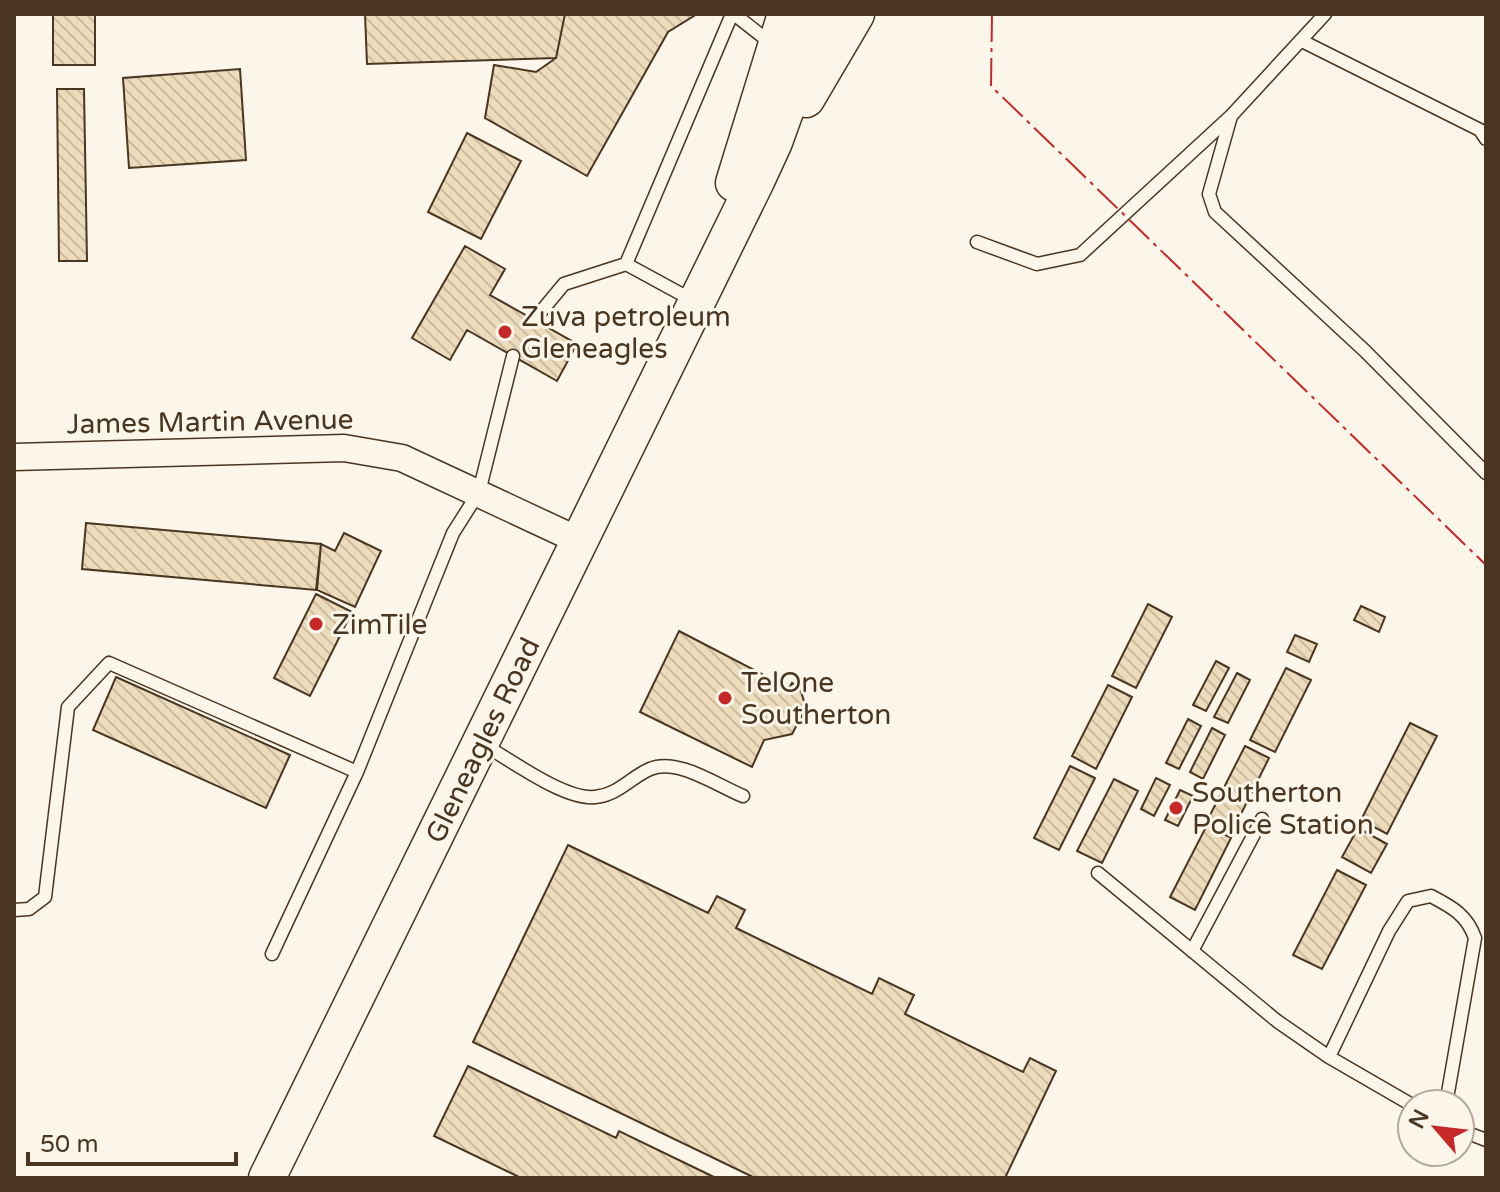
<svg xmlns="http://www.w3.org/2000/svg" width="1500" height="1192" font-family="'Varela Round',sans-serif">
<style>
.building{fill:url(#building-back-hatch);stroke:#4a3520;stroke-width:2}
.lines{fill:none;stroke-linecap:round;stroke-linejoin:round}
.lane-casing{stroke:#4a3520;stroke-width:15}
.street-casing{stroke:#4a3520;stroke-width:29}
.secondary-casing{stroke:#4a3520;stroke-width:39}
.lane{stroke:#fbf6e9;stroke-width:12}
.street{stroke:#fbf6e9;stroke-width:26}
.secondary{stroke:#fbf6e9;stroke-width:36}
.power{stroke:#c62828;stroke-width:2;stroke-dasharray:28 6 4 6;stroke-linecap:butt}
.poi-dot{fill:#c62828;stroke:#fbf6e9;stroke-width:3}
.labels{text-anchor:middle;stroke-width:6;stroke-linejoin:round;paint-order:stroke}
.poi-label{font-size:28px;fill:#4a3520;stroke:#fbf6e9;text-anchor:start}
.street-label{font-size:28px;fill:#4a3520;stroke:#fbf6e9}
</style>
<defs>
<pattern id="building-back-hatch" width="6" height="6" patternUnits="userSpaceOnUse" patternTransform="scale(2)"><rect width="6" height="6" fill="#ecdcbc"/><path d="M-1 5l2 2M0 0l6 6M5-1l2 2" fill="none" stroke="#ccbda1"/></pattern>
</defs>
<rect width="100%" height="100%" fill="#fbf6e9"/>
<path class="building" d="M53 14H95V65H53Z
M365 14H565L556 58 367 64Z
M565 14H697L668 32 587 176 485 118 494 65 536 72 556 58Z
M240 69 246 160 129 168 123 78Z
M57 89H84L87 261H59Z
M467 133 521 161 481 239 428 212Z
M465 246 505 269 490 295 577 344 557 381 467 330 450 360 412 338Z
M86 523 321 544 316 590 82 569Z
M344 533 381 551 355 607 317 590 321 544 335 551Z
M316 594 352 612 310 696 274 678Z
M1148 604 1172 617 1136 688 1112 676Z
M1361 606 1385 617 1379 632 1354 620Z
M679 631 789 688 792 683 800 688 806 708 792 734 764 740 752 767 640 712Z
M1295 635 1317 644 1309 662 1287 652Z
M1216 661 1229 668 1206 711 1193 705Z
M1286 668 1311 680 1275 752 1250 740Z
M1237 673 1250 680 1228 723 1214 717Z
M116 677 290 755 266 808 93 730Z
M1108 685 1132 697 1096 769 1072 756Z
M1188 719 1201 726 1179 769 1166 763Z
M1410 723 1437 736 1387 834 1361 820Z
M1212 728 1225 735 1203 779 1190 772Z
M1245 746 1269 758 1233 830 1209 817Z
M1070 766 1095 778 1059 850 1034 838Z
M1156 778 1170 785 1154 816 1141 809Z
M1114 779 1138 791 1102 863 1077 851Z
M1180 790 1193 796 1178 826 1165 820Z
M1207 825 1231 838 1195 910 1170 897Z
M1358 828 1387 844 1371 873 1342 857Z
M568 845 708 913 717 896 745 910 736 928 872 994 879 978 914 995 905 1014 1023 1072 1030 1058 1056 1071 1005 1178H755L473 1042Z
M1337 870 1366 885 1322 969 1293 955Z
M468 1066 616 1138 619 1131 716 1178H521L434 1136Z"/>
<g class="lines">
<defs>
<path id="lane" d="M734 14 772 44
M1302 41 1480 130 1486 139
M1231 116 1209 194 1215 212 1365 351 1486 473
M977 242 1037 264 1080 255 1231 116 1325 14
M626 264 732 14
M534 320 564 284 626 264 694 301
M484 745C511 760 564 800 595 797 618 795 631 777 650 769 677 757 718 786 743 796
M1098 873 1277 1021 1329 1057 1412 1105
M14 910 29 909 45 897 68 707 109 663 357 772
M1192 951 1262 819
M272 954 357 772 453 533 479 492 513 356
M1329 1057 1389 931 1408 901 1431 896C1452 907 1467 915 1475 938L1446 1104
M1460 1130 1486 1140"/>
<path id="street" d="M14 457 344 448 402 458 580 541"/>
<path id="secondary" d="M806 99 856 14
M734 183 786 14
M267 1178 756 181 774 142 820 14"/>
</defs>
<use href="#lane" class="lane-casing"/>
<use href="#street" class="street-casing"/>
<use href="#secondary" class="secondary-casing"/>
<use href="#lane" class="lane"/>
<use href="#street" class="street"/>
<use href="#secondary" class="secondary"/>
<path class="power" d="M992 14 991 86 1486 565"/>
</g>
<g class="poi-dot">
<circle cx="505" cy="332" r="8"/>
<circle cx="316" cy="624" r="8"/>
<circle cx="725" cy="698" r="8"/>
<circle cx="1176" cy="808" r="8"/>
</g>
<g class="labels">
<g class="poi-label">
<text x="521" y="326">Zuva petroleum<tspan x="521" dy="32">Gleneagles</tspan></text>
<text x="332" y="634">ZimTile</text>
<text x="741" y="692">TelOne<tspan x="741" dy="32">Southerton</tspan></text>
<text x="1192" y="802">Southerton<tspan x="1192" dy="32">Police Station</tspan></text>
</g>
<g class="street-label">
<text transform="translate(210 421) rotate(-1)" y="10">James Martin Avenue</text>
<text transform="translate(482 740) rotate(-64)" y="10">Gleneagles Road</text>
</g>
</g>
<rect width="1500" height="1192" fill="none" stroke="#4a3520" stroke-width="32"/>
<g transform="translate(1436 1128) rotate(298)"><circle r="38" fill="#fbf6e9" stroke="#b4a999" stroke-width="2"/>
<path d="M0-6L14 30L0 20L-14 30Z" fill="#c62828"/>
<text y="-12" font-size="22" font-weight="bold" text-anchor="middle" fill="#4a3520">N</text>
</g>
<path d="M28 1152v12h208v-12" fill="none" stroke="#4a3520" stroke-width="4"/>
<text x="40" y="1152" font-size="24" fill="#4a3520" stroke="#fbf6e9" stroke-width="6" paint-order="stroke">50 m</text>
</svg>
